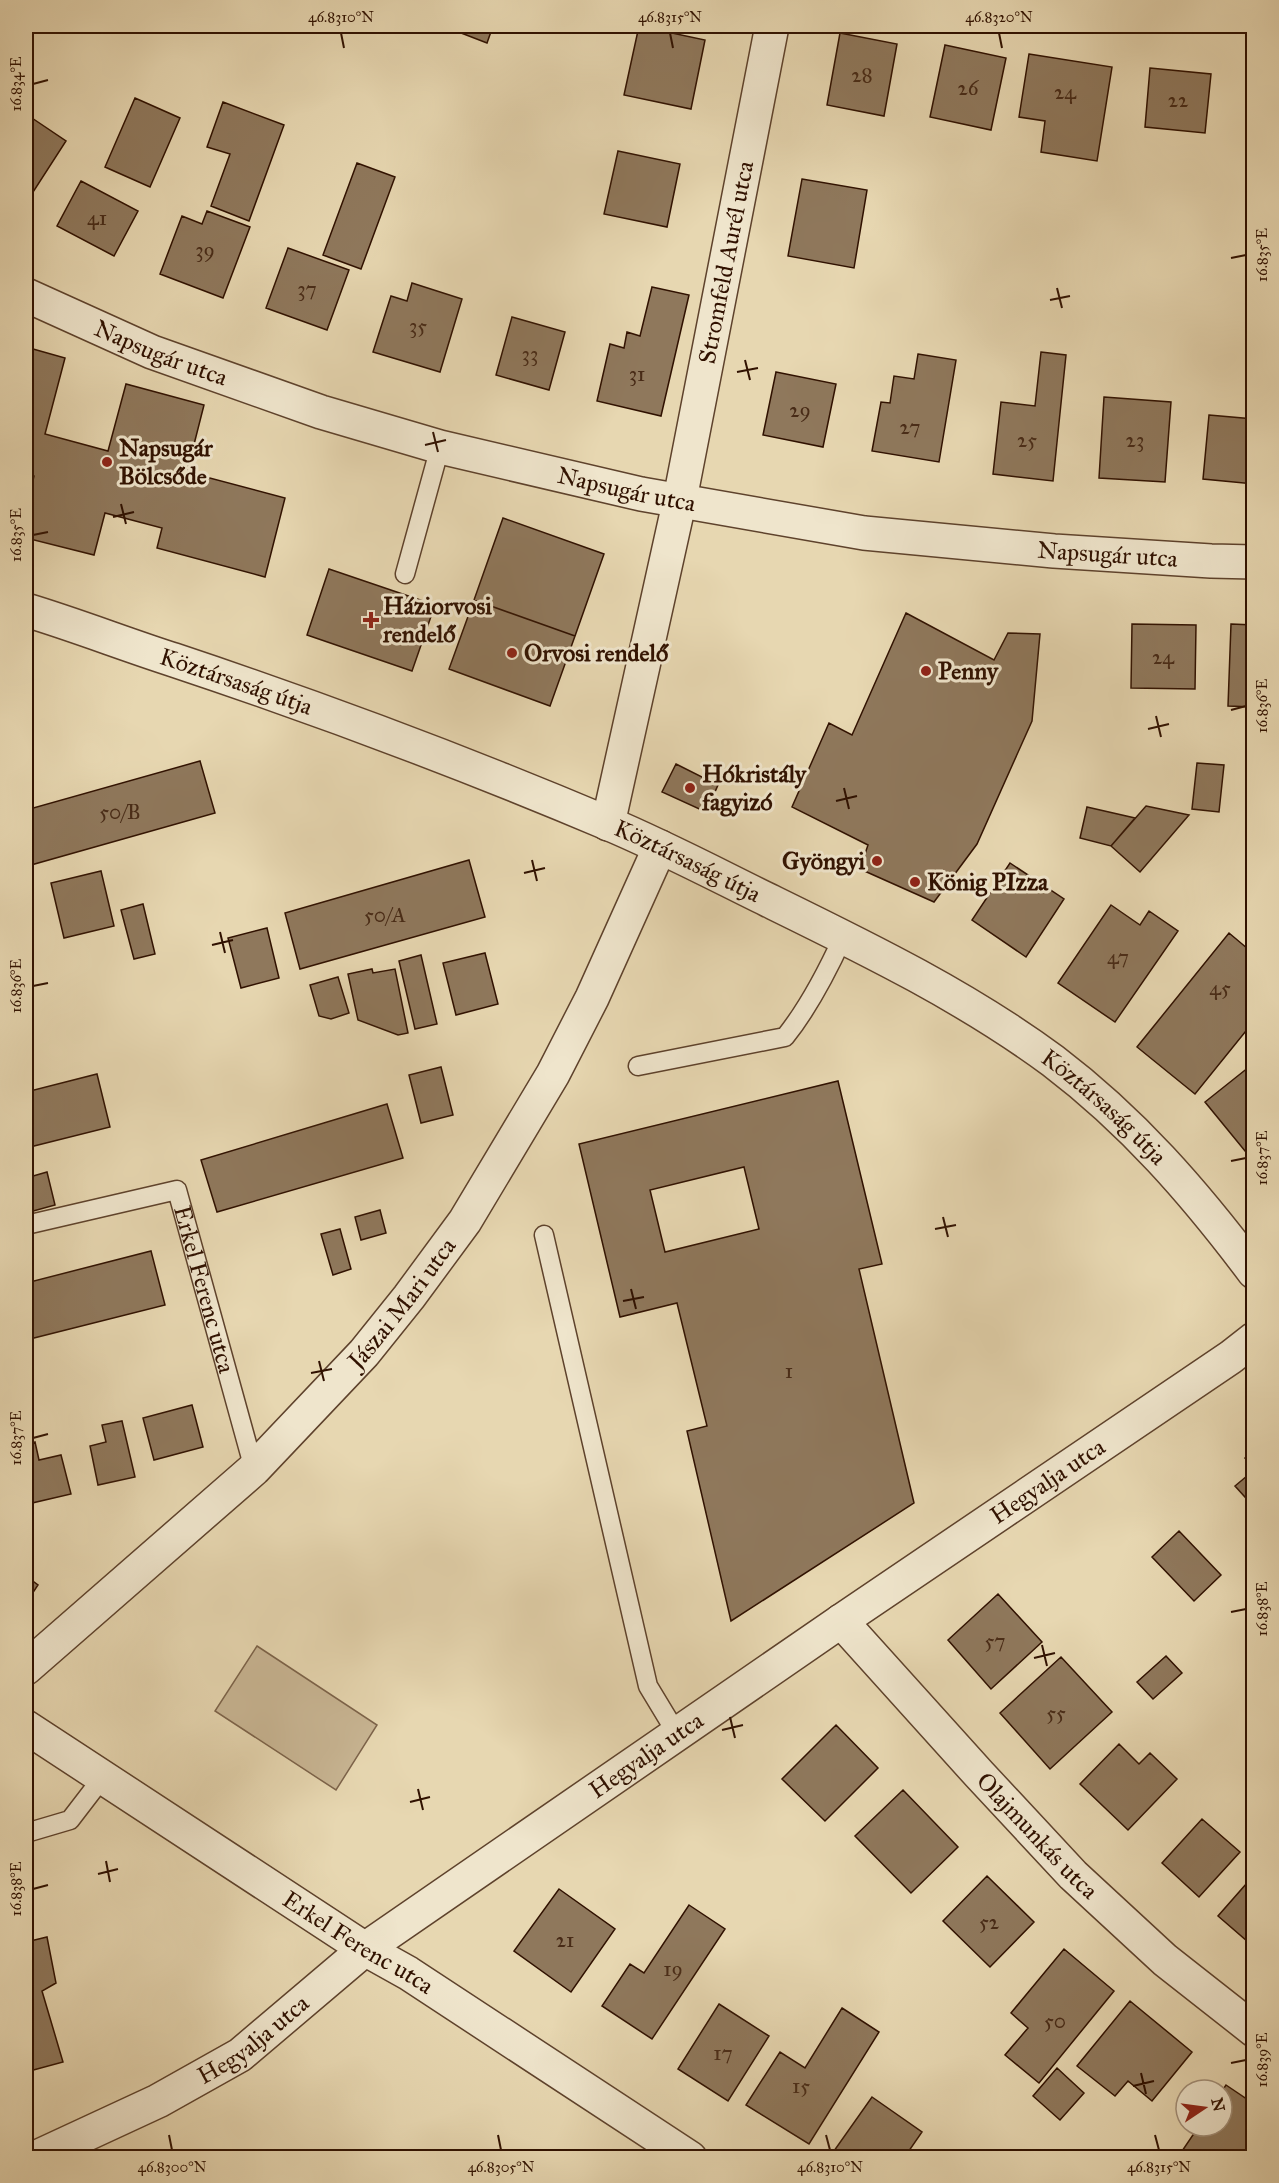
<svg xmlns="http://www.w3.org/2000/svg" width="1279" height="2183" font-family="'IM FELL Great Primer',serif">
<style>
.green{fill:#c8b593;stroke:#7c634a;stroke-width:1.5}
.building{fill:#8f785c;stroke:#301100;stroke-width:1.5;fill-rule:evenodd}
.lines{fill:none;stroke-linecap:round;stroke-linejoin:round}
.service-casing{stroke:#5e422c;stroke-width:21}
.minor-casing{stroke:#5e422c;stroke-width:36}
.tertiary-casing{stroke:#5e422c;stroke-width:36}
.service{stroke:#efe5cc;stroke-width:18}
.minor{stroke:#efe5cc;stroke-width:33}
.tertiary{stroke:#efe5cc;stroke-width:33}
.ticks{fill:none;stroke:#301100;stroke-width:2}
.poi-dot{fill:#8f2418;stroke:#efe5cc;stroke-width:2}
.labels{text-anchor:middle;stroke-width:6;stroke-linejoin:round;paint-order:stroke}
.number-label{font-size:21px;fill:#482b17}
.street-label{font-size:24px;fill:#301100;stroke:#efe5cc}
.poi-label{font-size:24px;font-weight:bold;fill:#301100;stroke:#efe5cc;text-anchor:start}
.neatline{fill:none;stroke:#301100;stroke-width:2}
.ticks-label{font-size:15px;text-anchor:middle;fill:#301100}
</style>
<rect width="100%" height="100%" fill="#e7d7b1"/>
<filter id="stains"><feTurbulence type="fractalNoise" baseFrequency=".00333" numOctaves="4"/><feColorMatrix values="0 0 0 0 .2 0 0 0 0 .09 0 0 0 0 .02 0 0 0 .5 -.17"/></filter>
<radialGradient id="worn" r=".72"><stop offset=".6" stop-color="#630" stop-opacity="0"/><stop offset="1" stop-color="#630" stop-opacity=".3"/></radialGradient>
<path class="green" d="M257 1646 377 1725 336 1790 215 1711Z"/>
<path class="building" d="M458 26H493L487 43 456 31Z
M639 26 705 40 691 109 624 95Z
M840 33 897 44 884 116 827 105Z
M945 45 1006 58 991 130 930 117Z
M1029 54 1112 67 1097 161 1041 152 1045 121 1019 117Z
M1150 68 1211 74 1205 133 1145 127Z
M1252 73H1254V152H1248Z
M135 98 180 118 150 187 105 167Z
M223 102 284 125 249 221 211 206 230 154 207 147Z
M26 114 66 141 26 203Z
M618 151 680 164 667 227 604 214Z
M357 163 395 177 361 269 323 255Z
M802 179 867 190 854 268 788 256Z
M81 181 138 211 114 256 57 226Z
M207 211 250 227 223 298 160 274 182 216 202 224Z
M288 248 349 270 327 330 266 308Z
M412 283 462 299 440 372 373 352 391 296 407 301Z
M652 287 689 295 661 416 597 401 610 344 624 348 627 332 640 336Z
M512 317 565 332 549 390 496 375Z
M26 347 65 358 45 434 108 451 126 384 204 405 187 472 285 498 265 577 157 548 162 528 105 513 94 555 26 538V510L34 476 26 474Z
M1041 352 1066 355 1053 481 993 474 1001 402 1035 406Z
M918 354 956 360 939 462 872 451 881 402 890 403 894 376 914 379Z
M776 372 836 384 823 447 763 435Z
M1104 397 1171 402 1165 482 1099 478Z
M1209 415 1254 419V484L1203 479Z
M503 518 604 554 575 636 474 600Z
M329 569 435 605 412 671 307 635Z
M474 600 575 636 550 706 449 669Z
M906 613 994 660 1008 633 1040 634 1032 721 977 844 934 902 860 869 868 845 792 807 829 723 852 735Z
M1132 624 1196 625 1195 689 1131 688Z
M1231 624 1254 625V707L1228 706Z
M200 761 215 813 31 865 26 846V810Z
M1197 763 1224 765 1219 812 1192 809Z
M676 764 718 785 706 812 662 792Z
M1146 806 1189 815 1140 872 1111 846Z
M1087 807 1135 818 1111 846 1080 838Z
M469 860 485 917 300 969 285 913Z
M1010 863 1064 899 1026 957 972 920Z
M101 871 114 926 64 938 51 883Z
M143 904 155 954 134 959 121 910Z
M1111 905 1140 925 1149 911 1178 931 1115 1022 1058 983Z
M267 928 279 978 241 988 228 938Z
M1229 933 1254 954V1021L1195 1094 1137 1047Z
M485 953 498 1004 456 1015 443 963Z
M421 955 437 1024 415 1029 399 961Z
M372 969 373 973 395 969 408 1033 398 1035 358 1020 348 974Z
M338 977 349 1013 331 1019 319 1016 310 985Z
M1254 1063V1162L1205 1102Z
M441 1067 453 1115 421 1123 409 1075Z
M97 1074 110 1127 26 1148V1092Z
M838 1081 882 1264 859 1269 914 1503 731 1621 687 1431 707 1426 677 1303 620 1317 579 1144ZM744 1167 759 1229 665 1252 650 1190Z
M387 1104 403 1158 217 1212 201 1160Z
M47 1172 55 1205 26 1213V1178Z
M380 1210 386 1233 361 1240 355 1217Z
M340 1229 351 1269 333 1275 321 1234Z
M151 1251 165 1305 26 1340V1283Z
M192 1405 203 1447 154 1460 143 1418Z
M122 1421 135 1477 98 1485 90 1446 106 1442 102 1425Z
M35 1442 39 1460 61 1455 71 1494 32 1503 26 1475V1445Z
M1254 1450V1468L1245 1458Z
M1254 1470V1507L1235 1486Z
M1179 1531 1221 1575 1194 1601 1152 1557Z
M26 1576 38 1585 26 1603Z
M998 1594 1042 1642 991 1689 948 1640Z
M1166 1656 1182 1673 1153 1699 1137 1682Z
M1061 1657 1112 1712 1050 1769 1000 1713Z
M836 1725 878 1768 825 1821 782 1779Z
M1119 1744 1139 1764 1150 1753 1177 1779 1128 1830 1080 1784Z
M903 1790 958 1847 911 1893 855 1836Z
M1202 1819 1240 1852 1199 1897 1162 1863Z
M1254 1875V1947L1218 1916Z
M987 1876 1034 1922 990 1967 943 1921Z
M559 1889 615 1929 571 1992 514 1951Z
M689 1905 725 1929 652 2039 602 2006 630 1964 644 1973Z
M47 1937 56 1983 42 1991 63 2062 26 2072V1942Z
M1064 1949 1114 1991 1039 2083 1005 2055 1028 2028 1011 2013Z
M1130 2001 1192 2052 1152 2101 1128 2081 1115 2096 1077 2066Z
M719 2004 769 2036 728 2101 678 2069Z
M842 2008 879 2032 809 2144 746 2105 780 2052 805 2068Z
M1057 2068 1084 2093 1060 2120 1033 2096Z
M1226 2085 1254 2104V2145L1245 2158H1186L1180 2154 1199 2126H1222V2091Z
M872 2097 922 2132 904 2158H829Z"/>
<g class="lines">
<defs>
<g id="service">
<path d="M405 574 440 447"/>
<path d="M638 1066 785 1037C809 1007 827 972 843 937"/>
<path id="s1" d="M26 1225 177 1190 254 1469"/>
<path d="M544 1235 648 1686 677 1734"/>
<path d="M26 1833 70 1820 103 1777"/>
</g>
<g id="minor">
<path id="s2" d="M26 295 152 352 321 412 440 447 641 494 864 533 1054 551 1211 561 1254 562"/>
<path id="s3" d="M608 824 680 499 772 26"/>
<path id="s4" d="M841 1621 979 1774 1073 1875 1165 1960 1254 2030"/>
<path id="s5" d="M26 1668 254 1469 364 1353 409 1297 465 1221 553 1074 592 998 660 847"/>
<path id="s6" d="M26 1727 365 1949 408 1973 690 2158"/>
<path id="s7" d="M35 2158 158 2101 240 2055 365 1949 841 1621 1231 1357 1254 1339"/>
</g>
<g id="tertiary">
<path id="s8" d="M26 610C76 625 124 644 174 660 321 709 465 763 607 823 662 846 715 874 768 900 866 948 965 996 1053 1061 1132 1121 1194 1192 1254 1272"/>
</g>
</defs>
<use href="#service" class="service-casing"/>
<use href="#minor" class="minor-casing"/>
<use href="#tertiary" class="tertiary-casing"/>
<use href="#service" class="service"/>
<use href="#minor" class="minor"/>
<use href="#tertiary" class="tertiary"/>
</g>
<path class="ticks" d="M341 33 344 48M670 33 673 48M999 33 1002 48M33 84 48 80M1231 258 1246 255M1057 288 1062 308M1050 300 1070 296M745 360 750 380M737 372 758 368M433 432 438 452M425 445 446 440M121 504 126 524M113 517 134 512M33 535 48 532M1231 710 1246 706M1156 716 1161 737M1148 729 1169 724M844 788 849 809M836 801 857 796M532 860 537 881M524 873 545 868M220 932 225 953M212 945 233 940M33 986 48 983M1231 1161 1246 1158M943 1217 948 1237M935 1229 956 1225M631 1289 636 1309M623 1301 644 1297M319 1361 324 1381M311 1373 332 1369M33 1438 48 1434M1231 1612 1246 1609M1042 1645 1047 1666M1034 1658 1055 1653M730 1717 735 1738M722 1730 743 1725M418 1789 423 1810M410 1802 430 1797M106 1861 110 1882M98 1874 118 1869M33 1889 48 1885M1231 2063 1246 2060M1141 2073 1146 2094M1133 2086 1154 2081M169 2135 172 2150M498 2135 501 2150M826 2135 830 2150M1155 2135 1159 2150"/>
<g class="poi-dot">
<circle cx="107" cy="462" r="6"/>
<path d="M368 611h6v6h6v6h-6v6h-6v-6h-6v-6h6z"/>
<circle cx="512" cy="653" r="6"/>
<circle cx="926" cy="671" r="6"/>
<circle cx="690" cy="788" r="6"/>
<circle cx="877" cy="861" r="6"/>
<circle cx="915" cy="882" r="6"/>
</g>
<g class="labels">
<g class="number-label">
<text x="862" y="82">28</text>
<text x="968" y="95">26</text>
<text x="1065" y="99">24</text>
<text x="1178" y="107">22</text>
<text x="97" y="225">41</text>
<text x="205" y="257">39</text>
<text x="307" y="296">37</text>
<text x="418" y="333">35</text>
<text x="530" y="361">33</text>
<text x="637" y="381">31</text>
<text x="800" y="417">29</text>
<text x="910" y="434">27</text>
<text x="1027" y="447">25</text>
<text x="1135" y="447">23</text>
<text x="1163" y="664">24</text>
<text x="120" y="819">50/B</text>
<text x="385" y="922">50/A</text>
<text x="1118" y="964">47</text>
<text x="1220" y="995">45</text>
<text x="789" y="1378">1</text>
<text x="995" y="1648">57</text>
<text x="1056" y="1720">55</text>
<text x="989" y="1929">52</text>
<text x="565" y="1947">21</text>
<text x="673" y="1976">19</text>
<text x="1055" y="2028">50</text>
<text x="723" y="2060">17</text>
<text x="801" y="2093">15</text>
</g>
<g class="street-label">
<text dy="8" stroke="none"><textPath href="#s3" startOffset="574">Stromfeld Aurél utca</textPath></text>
<text dy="8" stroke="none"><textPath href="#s2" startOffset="147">Napsugár utca</textPath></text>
<text dy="8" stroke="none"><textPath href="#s2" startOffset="633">Napsugár utca</textPath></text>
<text dy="8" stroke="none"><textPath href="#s2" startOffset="1119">Napsugár utca</textPath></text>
<text dy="8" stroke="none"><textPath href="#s8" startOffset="222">Köztársaság útja</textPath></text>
<text dy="8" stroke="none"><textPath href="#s8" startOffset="708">Köztársaság útja</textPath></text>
<text dy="8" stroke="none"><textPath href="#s8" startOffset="1194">Köztársaság útja</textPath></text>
<text dy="8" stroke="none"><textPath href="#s1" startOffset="258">Erkel Ferenc utca</textPath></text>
<text dy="8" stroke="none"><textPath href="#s5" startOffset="525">Jászai Mari utca</textPath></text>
<text dy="8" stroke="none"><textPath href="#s7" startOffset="1221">Hegyalja utca</textPath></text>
<text dy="8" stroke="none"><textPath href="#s7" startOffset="735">Hegyalja utca</textPath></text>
<text dy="8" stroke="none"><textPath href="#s4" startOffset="291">Olajmunkás utca</textPath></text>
<text dy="8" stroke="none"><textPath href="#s6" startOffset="396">Erkel Ferenc utca</textPath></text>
<text dy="8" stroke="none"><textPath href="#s7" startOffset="249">Hegyalja utca</textPath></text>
</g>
<g class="poi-label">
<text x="119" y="456">Napsugár<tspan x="119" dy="28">Bölcsőde</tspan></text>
<text x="383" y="614">Háziorvosi<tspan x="383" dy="28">rendelő</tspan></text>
<text x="524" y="661">Orvosi rendelő</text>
<text x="938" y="679">Penny</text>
<text x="702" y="782">Hókristály<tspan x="702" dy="28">fagyizó</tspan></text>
<text x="865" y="869" text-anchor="end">Gyöngyi</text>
<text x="927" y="890">König PIzza</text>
</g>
</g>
<rect width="1279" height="2183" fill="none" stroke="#e7d7b1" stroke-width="66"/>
<g transform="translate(1204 2108) rotate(77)"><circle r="28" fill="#efe5cc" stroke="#a3907a" stroke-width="1.5"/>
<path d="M0-4.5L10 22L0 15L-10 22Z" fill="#8f2418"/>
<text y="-9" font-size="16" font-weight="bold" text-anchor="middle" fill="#301100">N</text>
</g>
<rect x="33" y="33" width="1213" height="2117" class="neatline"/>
<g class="ticks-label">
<text x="341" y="22">46.8310°N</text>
<text x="670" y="22">46.8315°N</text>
<text x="999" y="22">46.8320°N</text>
<text transform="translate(16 84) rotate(-90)" y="5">16.834°E</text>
<text transform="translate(1262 255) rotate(-90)" y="5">16.835°E</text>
<text transform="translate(16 535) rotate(-90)" y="5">16.835°E</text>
<text transform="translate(1262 706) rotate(-90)" y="5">16.836°E</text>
<text transform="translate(16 986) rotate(-90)" y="5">16.836°E</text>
<text transform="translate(1262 1158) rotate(-90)" y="5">16.837°E</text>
<text transform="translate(16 1438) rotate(-90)" y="5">16.837°E</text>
<text transform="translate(1262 1609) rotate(-90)" y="5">16.838°E</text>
<text transform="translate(16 1889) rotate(-90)" y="5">16.838°E</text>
<text transform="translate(1262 2060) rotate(-90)" y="5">16.839°E</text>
<text x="172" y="2172">46.8300°N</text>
<text x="501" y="2172">46.8305°N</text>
<text x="830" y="2172">46.8310°N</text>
<text x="1159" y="2172">46.8315°N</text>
</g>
<rect width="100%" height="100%" filter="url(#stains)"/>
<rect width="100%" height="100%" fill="url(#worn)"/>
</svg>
